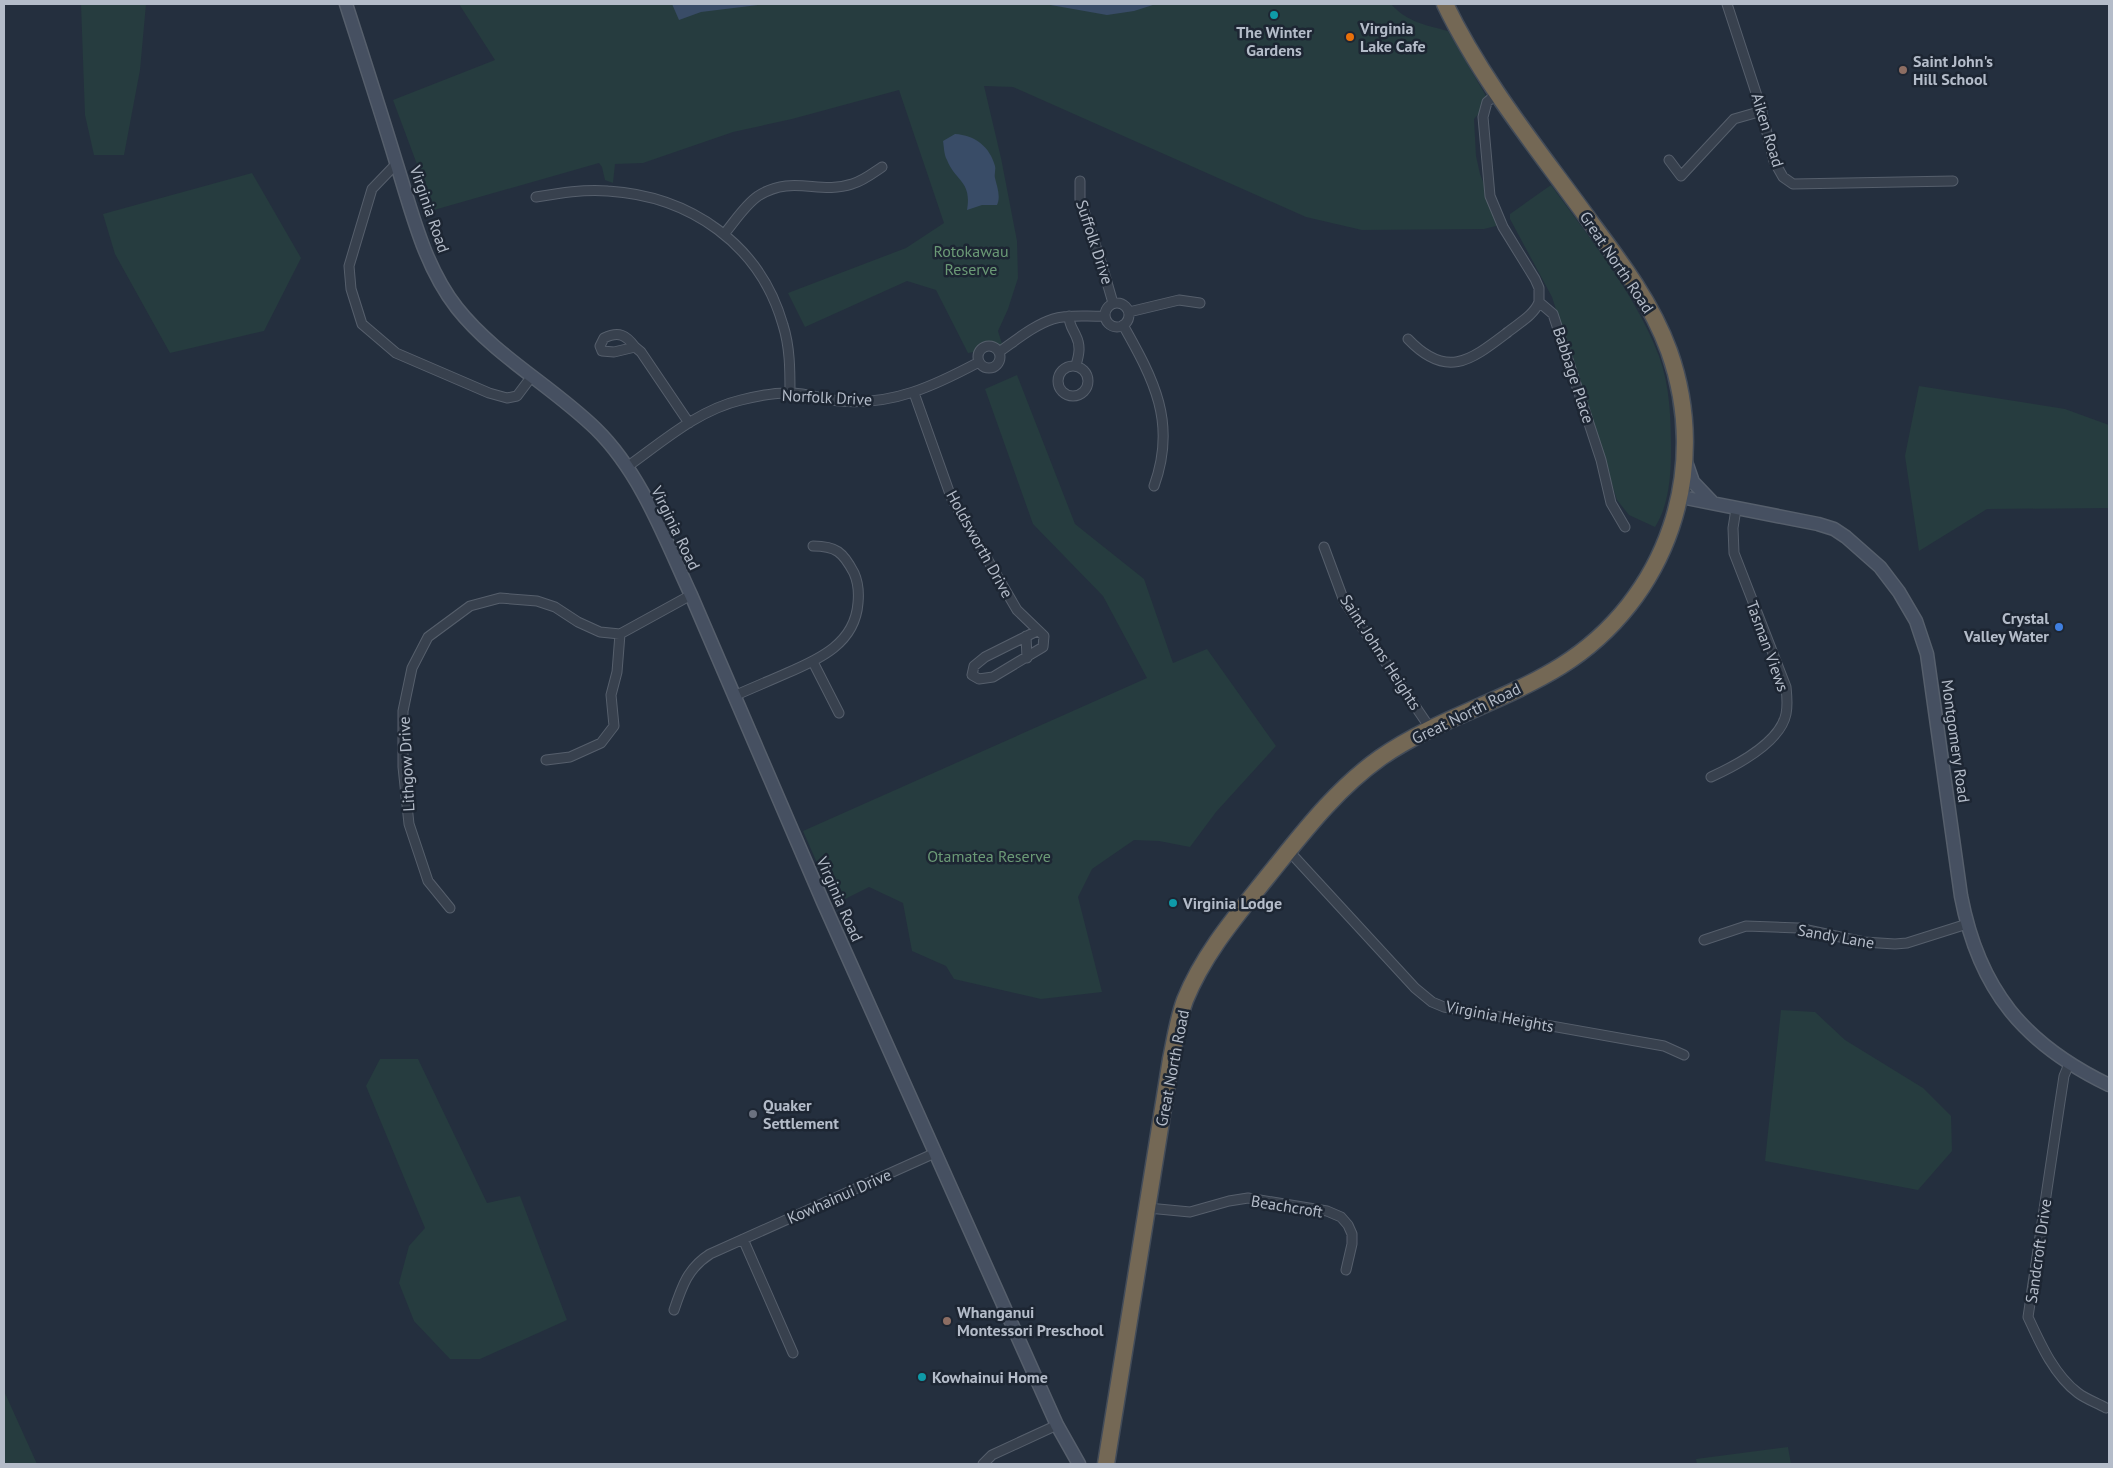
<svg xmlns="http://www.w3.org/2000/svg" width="2113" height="1468" font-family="'PT Sans',sans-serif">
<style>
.green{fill:#263c3f}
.water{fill:#394c67}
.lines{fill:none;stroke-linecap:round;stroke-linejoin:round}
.street-casing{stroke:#565f6c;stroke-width:11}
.secondary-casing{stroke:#565f6c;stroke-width:15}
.highway-casing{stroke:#434c59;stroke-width:19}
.street{stroke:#38414e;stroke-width:9}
.secondary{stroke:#465061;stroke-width:12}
.highway{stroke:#746855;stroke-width:16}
.culture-dot{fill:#0f9aa8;stroke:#1d2633;stroke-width:2}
.food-dot{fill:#e8710a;stroke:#1d2633;stroke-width:2}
.education-dot{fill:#8d6e63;stroke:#1d2633;stroke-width:2}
.shop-dot{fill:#3f7fe0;stroke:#1d2633;stroke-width:2}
.worship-dot{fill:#6b7280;stroke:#1d2633;stroke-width:2}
.labels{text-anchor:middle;stroke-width:5;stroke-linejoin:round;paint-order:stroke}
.poi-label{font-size:16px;font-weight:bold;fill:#b4bcc9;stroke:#1d2633;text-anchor:start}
.street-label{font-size:16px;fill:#b4bcc9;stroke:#1d2633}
.park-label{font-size:16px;fill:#6b9a76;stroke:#1d2633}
</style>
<rect width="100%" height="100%" fill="#242f3e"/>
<path class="green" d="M81 4H146L140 70 124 155H94L85 115Z
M459 4H1391C1407 22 1425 25 1448 31L1489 101 1474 119 1476 156 1480 174 1500 225 1484 229 1362 230 1306 217 1013 87 984 86 1001 158 1017 241 1018 278 1008 309 998 331 1003 347 968 353 936 290 907 281 805 327 788 293 906 248 944 223 899 90 792 119 733 132 643 163 615 164 613 183 605 180 602 167 599 163 434 210 393 100 495 60Z
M252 173 301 258 264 331 170 353 115 254 103 214Z
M1551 185C1590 239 1635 293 1659 356 1670 386 1671 419 1671 450 1671 476 1669 505 1655 527L1629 515 1617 500 1552 297 1510 219V214Z
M1017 375 1075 524 1144 579 1173 663 1207 649 1276 746 1216 812 1190 847 1159 841 1134 840 1092 869 1078 897 1102 992 1041 999 954 979 946 966 912 951 903 903 869 887 835 904 803 831 1147 678 1103 596 1033 524 985 389Z
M1919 386 2065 409 2109 425V508L1987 509 1919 551 1905 456Z
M1781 1010 1815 1012 1845 1040 1923 1088 1951 1116 1952 1151 1918 1190 1765 1161Z
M380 1059H418L487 1203 520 1196 567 1320 480 1359H450L414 1321 399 1283 409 1246 425 1228 366 1086Z
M4 1391 37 1464H4Z
M1788 1447 1791 1464H1697L1696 1459Z"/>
<path class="water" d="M672 4H767L701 12 679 20Z
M1045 4H1156L1134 11 1107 15Z
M955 134C975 135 990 147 995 166 996 170 994 174 995 178 997 187 1001 196 997 205H982L967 210C972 181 956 182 947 160 944 155 944 147 943 141Z"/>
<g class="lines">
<defs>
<path id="street" d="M1727 4 1760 105 1774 161 1783 177 1793 184 1953 181
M1498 93 1487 102 1483 117 1490 196 1503 227 1535 279 1539 288V302L1553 314 1601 460 1611 503 1625 527
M1669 160 1681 176 1734 119 1762 111
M397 163 372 189 349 266 351 289 362 324 396 353 489 393 507 398 517 396 532 376
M1080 181V199L1102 265 1113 303
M536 197C560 193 584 189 608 191 690 196 760 244 783 325 790 347 790 370 790 393
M725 233C735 221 745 205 758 196 792 174 819 195 852 184 863 181 873 173 882 167
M1105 315a12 12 0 1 1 24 0a12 12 0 1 1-24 0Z
M1129 312 1179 300 1200 303
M1069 316C1069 325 1073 329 1076 336 1081 346 1079 355 1076 365
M1123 325C1154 380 1177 423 1154 486
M1408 339C1447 380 1471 360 1508 332 1519 323 1534 315 1539 302
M978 357a11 11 0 1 1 22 0a11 11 0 1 1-22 0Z
M635 347C626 335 619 331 604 338L600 346 602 351 614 352 635 347 641 352 689 423
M999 352C1015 341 1034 325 1053 319 1069 314 1088 317 1105 316
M1058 381a15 15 0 1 1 30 0a15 15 0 1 1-30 0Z
M914 393 951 497 1017 610 1044 636 1043 647 993 677 979 679 972 675 974 666 985 657 1037 631
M627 467C662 442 698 410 741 400 757 396 774 392 790 393 806 393 823 399 839 401 892 406 934 386 979 362
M1324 547 1344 601 1430 728
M1026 636 1027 658
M813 662 839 713
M734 696C752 688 769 681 787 673 820 659 855 643 858 603 859 593 858 582 854 573 843 552 836 546 813 546
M546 760 570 757 601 743 614 726 611 695 617 672 620 634
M1711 777C1735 766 1780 743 1786 714 1788 705 1787 697 1786 687L1734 553 1733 528 1736 509
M1288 850 1415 988 1432 1002 1444 1007 1664 1046 1684 1055
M450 908 428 881 409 824 403 767V711L412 668 428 637 470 606 500 598 537 601 555 607 578 622 600 632 620 634 691 595
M1704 940 1746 926 1798 928 1864 942 1895 944 1907 943 1967 924
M2069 1064 2064 1076 2060 1102 2028 1317C2040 1343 2054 1375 2078 1393 2086 1399 2097 1403 2106 1408
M1148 1208 1190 1212 1229 1201 1248 1198 1327 1211 1341 1217 1348 1225 1352 1234V1244L1346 1270
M743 1239 793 1353
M674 1310C682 1286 688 1268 710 1254L935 1153
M983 1464 992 1455 1057 1425"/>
<path id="secondary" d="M346 4C363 57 380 109 396 162 412 212 424 266 457 308 495 356 552 386 596 429 641 473 665 539 691 595L823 902 1057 1425 1079 1464
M1686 462 1693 482 1713 503
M1681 497 1818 524 1834 529 1846 537 1880 567 1899 592 1916 621 1927 654 1961 896C1979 990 2024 1044 2109 1085"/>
<path id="highway" d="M1106 1464 1171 1059C1175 1040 1178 1019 1185 1000 1204 953 1237 915 1268 876 1302 834 1335 790 1380 758 1436 719 1503 702 1561 666 1668 599 1711 469 1669 351 1652 304 1622 264 1592 224 1541 153 1483 83 1445 4"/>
</defs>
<use href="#street" class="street-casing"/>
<use href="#secondary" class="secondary-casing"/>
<use href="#highway" class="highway-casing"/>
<use href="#street" class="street"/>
<use href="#secondary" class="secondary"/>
<use href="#highway" class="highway"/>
</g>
<g class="culture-dot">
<circle cx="1274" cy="15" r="5"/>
<circle cx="1173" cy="903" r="5"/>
<circle cx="922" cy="1377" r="5"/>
</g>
<circle class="food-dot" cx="1350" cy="37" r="5"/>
<g class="education-dot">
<circle cx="1903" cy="70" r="5"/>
<circle cx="947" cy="1321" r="5"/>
</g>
<circle class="shop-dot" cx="2059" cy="627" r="5"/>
<circle class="worship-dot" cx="753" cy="1114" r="5"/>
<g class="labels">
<g class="poi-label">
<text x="1360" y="34">Virginia<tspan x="1360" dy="18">Lake Cafe</tspan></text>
<text x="1274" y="38" text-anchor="middle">The Winter<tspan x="1274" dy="18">Gardens</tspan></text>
<text x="1913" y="67">Saint John's<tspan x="1913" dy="18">Hill School</tspan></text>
<text x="2049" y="624" text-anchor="end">Crystal<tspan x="2049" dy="18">Valley Water</tspan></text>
<text x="1183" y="909">Virginia Lodge</text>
<text x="763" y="1111">Quaker<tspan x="763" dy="18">Settlement</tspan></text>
<text x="957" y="1318">Whanganui<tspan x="957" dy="18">Montessori Preschool</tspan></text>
<text x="932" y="1383">Kowhainui Home</text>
</g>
<g class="street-label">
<text transform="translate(1768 130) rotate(73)" y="6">Aiken Road</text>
<text transform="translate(430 209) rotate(71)" y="6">Virginia Road</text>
<text transform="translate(1095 242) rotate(72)" y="6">Suffolk Drive</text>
<text transform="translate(1617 262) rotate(56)" y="6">Great North Road</text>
<text transform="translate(1574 375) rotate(72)" y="6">Babbage Place</text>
<text transform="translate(827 397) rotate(3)" y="6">Norfolk Drive</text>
<text transform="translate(676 528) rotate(64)" y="6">Virginia Road</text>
<text transform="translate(980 544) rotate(61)" y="6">Holdsworth Drive</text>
<text transform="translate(1768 646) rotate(70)" y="6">Tasman Views</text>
<text transform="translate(1381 652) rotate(57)" y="6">Saint Johns Heights</text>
<text transform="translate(1466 713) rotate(-26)" y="6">Great North Road</text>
<text transform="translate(1956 741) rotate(82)" y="6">Montgomery Road</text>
<text transform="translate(406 764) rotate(-93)" y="6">Lithgow Drive</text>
<text transform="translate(840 899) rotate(66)" y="6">Virginia Road</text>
<text transform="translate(1836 936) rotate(10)" y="6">Sandy Lane</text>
<text transform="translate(1500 1016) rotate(11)" y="6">Virginia Heights</text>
<text transform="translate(1172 1068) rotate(-79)" y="6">Great North Road</text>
<text transform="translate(839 1196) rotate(-24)" y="6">Kowhainui Drive</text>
<text transform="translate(1287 1206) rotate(9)" y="6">Beachcroft</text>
<text transform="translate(2038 1251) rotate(-82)" y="6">Sandcroft Drive</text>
</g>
<g class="park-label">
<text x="971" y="257">Rotokawau<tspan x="971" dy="18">Reserve</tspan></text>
<text x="989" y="862">Otamatea Reserve</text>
</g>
</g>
<rect width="2113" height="1468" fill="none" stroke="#b4bcc9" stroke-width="10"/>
</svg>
